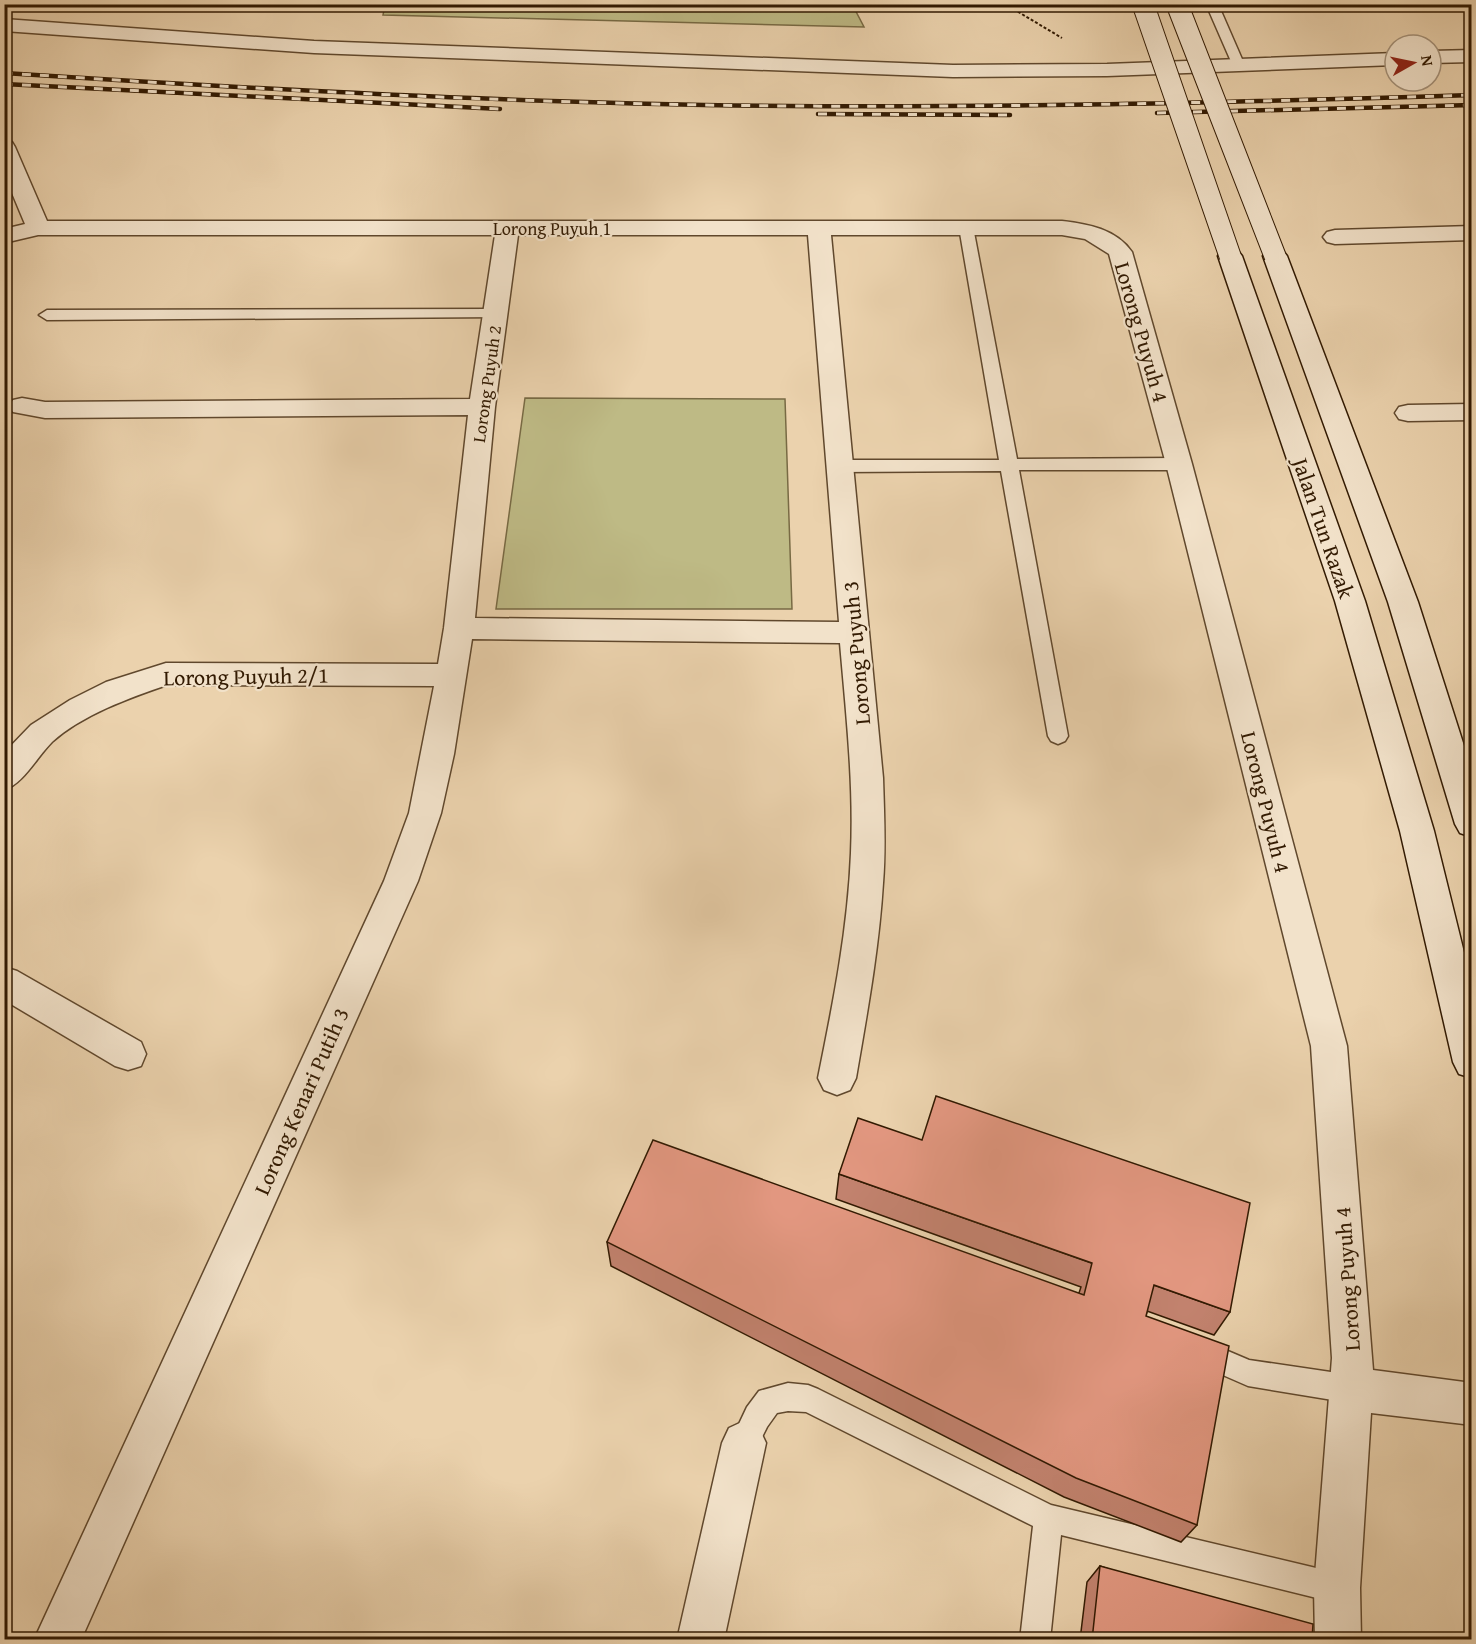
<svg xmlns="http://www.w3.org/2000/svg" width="1476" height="1644" font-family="'Gentium Book Plus',serif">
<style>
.green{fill:#beba85;stroke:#786a44;stroke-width:1.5}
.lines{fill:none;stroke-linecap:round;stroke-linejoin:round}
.lane-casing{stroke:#60482d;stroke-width:3}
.street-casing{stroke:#60482d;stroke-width:3}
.secondary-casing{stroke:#321a02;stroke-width:3}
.path{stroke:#321a02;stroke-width:2;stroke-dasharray:3 2;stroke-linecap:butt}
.lane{fill:#f2e2ca;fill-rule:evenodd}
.street{fill:#f2e2ca;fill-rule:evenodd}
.secondary{fill:#f2e2ca;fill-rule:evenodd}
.rail-casing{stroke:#321a02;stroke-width:4.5}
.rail{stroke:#f2e2ca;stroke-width:3;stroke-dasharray:9;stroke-linecap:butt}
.secondary-bridge-casing{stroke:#321a02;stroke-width:23;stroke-linecap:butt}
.secondary-bridge{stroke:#f2e2ca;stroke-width:21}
.wall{fill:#c2826e;stroke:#321a02;stroke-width:1.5}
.building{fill:#e29780;stroke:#321a02;stroke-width:1.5}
.labels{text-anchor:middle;stroke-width:4.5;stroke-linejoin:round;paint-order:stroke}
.far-street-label{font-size:18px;fill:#321a02;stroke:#f2e2ca}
.street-label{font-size:22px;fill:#321a02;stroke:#f2e2ca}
</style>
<rect width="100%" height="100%" fill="#ebd2ad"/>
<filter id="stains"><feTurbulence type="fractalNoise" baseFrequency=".00333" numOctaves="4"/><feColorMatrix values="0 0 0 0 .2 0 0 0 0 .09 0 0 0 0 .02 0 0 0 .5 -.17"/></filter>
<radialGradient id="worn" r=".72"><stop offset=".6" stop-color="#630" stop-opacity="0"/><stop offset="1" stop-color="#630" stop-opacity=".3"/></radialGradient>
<path class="green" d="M385 5 852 4 864 27 383 15Z
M525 398 785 399 792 609H496Z"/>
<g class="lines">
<defs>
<path id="lane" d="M1206 4H1218L1245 66 1244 69 1239 70 1233 66Z
M966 223 973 227 1017 459 1179 458 1185 460 1188 464 1185 468 1179 470H1019L1068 736 1065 741 1058 744 1051 741 1048 736 1001 471 840 472 834 470 831 466 834 462 840 460H999L959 227Z
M496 309 504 314 501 317 47 320 39 315 47 310Z
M1202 1340 1249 1360 1351 1375 1361 1379 1365 1389 1361 1399 1351 1403 1248 1386 1193 1362 1189 1353 1193 1344Z
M788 1383 808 1385 818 1389 1051 1505 1337 1573 1347 1578 1352 1588 1347 1598 1337 1603 1061 1535 1050 1640H1020L1033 1526 806 1412 788 1411 777 1413 767 1427 754 1453 744 1457 734 1453 730 1443 747 1407 759 1391Z"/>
<path id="street" d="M4 19 314 41 953 65 1107 64 1395 53V65L1107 76 953 77 314 53 4 31Z
M1472 50V62L1431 63V51Z
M4 141 12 142 15 147 47 221H1062C1088 224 1116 229 1132 252L1192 464 1347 1046 1373 1370 1472 1383V1425L1371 1413 1360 1588 1361 1640H1315L1314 1588 1332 1358 1311 1046 1166 464 1109 254 1085 239 1062 235H831L883 778C884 813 886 848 883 883 879 949 867 1014 856 1078L850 1090 837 1095 824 1090 818 1078C833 1004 848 929 851 853 854 783 846 713 840 643L472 639 454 754 441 813 418 881 81 1640H34L384 881 409 813 434 686 167 685C129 698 82 715 52 742 37 757 23 784 4 790V753L31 725 70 700 106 682 166 663 438 664 444 628 468 415 45 418 13 412 9 406 13 400 22 398 45 402 470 399 495 235H38L4 243V229L25 224 4 174ZM518 235H808L839 622 475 618 495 407Z
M1472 226V240L1335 244 1327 242 1323 237 1327 232 1335 230Z
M1472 404V420L1408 421 1399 419 1395 413 1399 407 1408 405Z
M4 967 17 971 141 1042 146 1054 141 1066 128 1070 115 1066 4 1000Z
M744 1421 759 1428 766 1443 724 1640H677L722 1443 729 1428Z"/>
<path id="secondary" d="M1230 249 1238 251 1242 256 1365 601 1434 831 1472 985V1078L1459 1074 1453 1062 1400 831 1335 601 1218 256 1222 251Z
M1275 249 1283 251 1287 256 1418 602 1472 771V837L1460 833 1455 824 1388 602 1263 256 1267 251Z"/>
</defs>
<use href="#lane" class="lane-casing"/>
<use href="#street" class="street-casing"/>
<use href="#secondary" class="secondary-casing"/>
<path class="path" d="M1005 4 1062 38"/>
<use href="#lane" class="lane"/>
<use href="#street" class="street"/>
<use href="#secondary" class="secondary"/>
<defs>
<path id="rail" d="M4 73C237 88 471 101 704 105 960 109 1216 103 1472 95
M4 84 500 109
M1157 113 1472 105
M818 114 1010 115"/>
</defs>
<use href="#rail" class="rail-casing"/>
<use href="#rail" class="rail"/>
<defs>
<path id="secondary-bridge" d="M1143 4 1230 256
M1177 4 1275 256"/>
</defs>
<use href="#secondary-bridge" class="secondary-bridge-casing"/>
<use href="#secondary-bridge" class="secondary-bridge"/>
</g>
<path class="wall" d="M839 1174 1230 1312 1214 1335 1147 1311 1146 1316 1197 1525 1181 1542 1064 1497 611 1266 607 1242 1079 1293 1081 1287 836 1199Z
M1100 1566 1312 1640H1080L1087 1582Z"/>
<path class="building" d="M936 1096 1250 1203 1230 1312 1154 1285 1146 1316 1229 1346 1197 1525 1076 1478 607 1242 653 1140 1084 1295 1092 1263 839 1174 858 1118 922 1140Z
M1100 1566 1313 1624 1312 1640H1092Z"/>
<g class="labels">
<g class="far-street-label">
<text x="552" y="235">Lorong Puyuh 1</text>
<text transform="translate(487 384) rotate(-82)" y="6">Lorong Puyuh 2</text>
</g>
<g class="street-label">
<text transform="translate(1142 332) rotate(74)" y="8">Lorong Puyuh 4</text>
<text transform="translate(1324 528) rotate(71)" y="8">Jalan Tun Razak</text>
<text transform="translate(856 653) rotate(-95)" y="8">Lorong Puyuh 3</text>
<text transform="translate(246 676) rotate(-1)" y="8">Lorong Puyuh 2/1</text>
<text transform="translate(1266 802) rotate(76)" y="8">Lorong Puyuh 4</text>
<text transform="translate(301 1101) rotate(-66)" y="8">Lorong Kenari Putih 3</text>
<text transform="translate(1347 1279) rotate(-94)" y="8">Lorong Puyuh 4</text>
</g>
</g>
<rect width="1476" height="1644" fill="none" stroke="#ebd2ad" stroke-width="24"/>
<rect x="6" y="6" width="1464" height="1632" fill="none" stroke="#321a02" stroke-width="3"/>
<rect x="12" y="12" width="1452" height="1620" fill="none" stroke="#321a02" stroke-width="1.5"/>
<g transform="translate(1413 63) rotate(81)"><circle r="28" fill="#f2e2ca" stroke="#a5927a" stroke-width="1.5"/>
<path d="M0-4.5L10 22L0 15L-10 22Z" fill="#8f2418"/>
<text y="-9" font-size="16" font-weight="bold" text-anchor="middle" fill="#321a02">N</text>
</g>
<rect width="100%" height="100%" filter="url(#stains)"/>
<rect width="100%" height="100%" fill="url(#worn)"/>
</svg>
